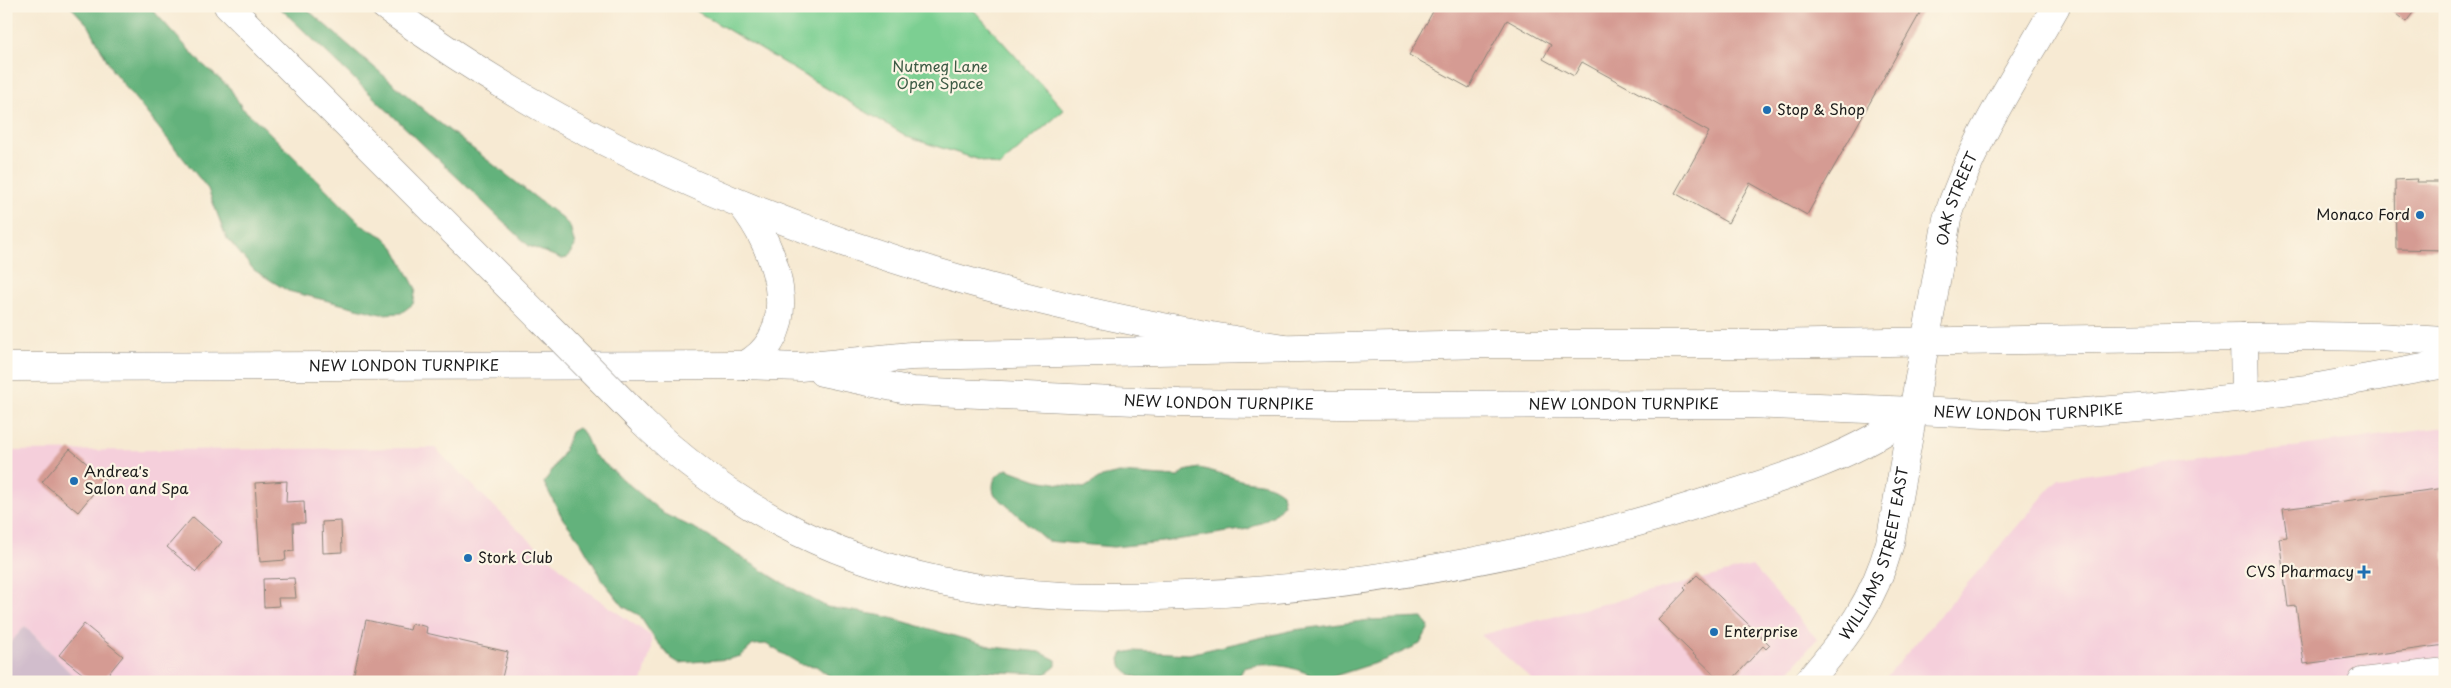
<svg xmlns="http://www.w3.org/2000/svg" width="2451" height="688" font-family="'Playpen Sans',sans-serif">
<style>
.built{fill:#f5cfdb}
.industrial{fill:#d1bdcc}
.green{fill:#7bcf92;stroke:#4c7657}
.forest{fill:#64b27c;stroke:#40674c}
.building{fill:#d59b93}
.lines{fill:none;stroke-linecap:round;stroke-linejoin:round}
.minor-casing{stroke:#8a8378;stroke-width:29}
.major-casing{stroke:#8a8378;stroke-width:29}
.highway-casing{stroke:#8a8378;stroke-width:29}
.minor{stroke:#fff;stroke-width:28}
.major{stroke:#fff;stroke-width:28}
.highway{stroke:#fff;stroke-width:28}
.highway-bridge-casing{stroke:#8a8378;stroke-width:29;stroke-linecap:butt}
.highway-bridge{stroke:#fff;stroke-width:28}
.poi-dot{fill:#1f6fb2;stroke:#fcf5e5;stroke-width:2}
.labels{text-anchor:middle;stroke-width:4.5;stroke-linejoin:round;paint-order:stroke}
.park-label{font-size:15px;fill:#3d5b45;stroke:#fcf5e5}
.poi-label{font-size:15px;fill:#1c1c1c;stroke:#fcf5e5;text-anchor:start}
.street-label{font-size:15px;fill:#1c1c1c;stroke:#fcf5e5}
</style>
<rect width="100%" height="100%" fill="#fcf5e5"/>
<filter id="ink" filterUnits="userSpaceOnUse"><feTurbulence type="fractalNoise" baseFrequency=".02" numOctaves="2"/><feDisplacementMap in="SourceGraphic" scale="10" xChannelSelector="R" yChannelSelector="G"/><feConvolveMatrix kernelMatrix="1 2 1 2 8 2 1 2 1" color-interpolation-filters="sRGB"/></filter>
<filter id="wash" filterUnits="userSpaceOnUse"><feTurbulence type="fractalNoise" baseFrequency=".0096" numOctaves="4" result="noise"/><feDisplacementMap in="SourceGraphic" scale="20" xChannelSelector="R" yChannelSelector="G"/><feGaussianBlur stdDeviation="1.12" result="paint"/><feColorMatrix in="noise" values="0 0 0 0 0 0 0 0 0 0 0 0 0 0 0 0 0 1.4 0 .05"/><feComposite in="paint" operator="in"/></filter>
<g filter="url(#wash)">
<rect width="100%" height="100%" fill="#f7ead3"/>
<path class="built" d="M2445 427V682H1882L2059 478Z
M435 448 514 526 585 590 651 636V650L642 682H79L25 626 6 648V451Z
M1752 566 1817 639 1780 682H1535L1481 635Z"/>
<path class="industrial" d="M25 626 79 682H6V648Z"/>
<path class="green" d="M688 6H970L1064 110 999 166 910 138Z"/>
<path class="forest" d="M70 6H149L201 63 230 88 242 108 264 127 363 226 384 237 393 246 416 289 413 304 401 313 381 314 288 291 254 270 226 237 208 189 112 70 89 26Z
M278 6H303L432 117 562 218 570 226 575 246 567 258 562 259 529 246Z
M578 428 584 433 593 454 664 514 698 530 781 582 827 607 884 616 993 647 1040 652 1056 660V666L1046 674 978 671 969 682H837L816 666 802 665 766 644 753 645 741 656 729 659 679 663 671 658 654 638 639 615 624 607 603 581 579 539 563 519 544 483 564 451 571 432Z
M1199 468C1213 471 1224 474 1237 479 1256 485 1264 479 1282 493L1284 504 1274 515 1248 529 1162 542 1113 547 1047 541 994 494C991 481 995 475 1007 469L1037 480 1084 488 1102 477 1119 473 1178 477 1185 471Z
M1423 618 1429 627 1420 644 1385 660 1322 680C1298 668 1272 660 1244 668L1236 682C1213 682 1139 687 1124 670 1121 667 1121 663 1120 659L1123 653 1134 651 1189 654 1294 630 1370 620Z"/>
<g id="blocks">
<path class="building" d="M1436 6H1924L1807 215 1750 183 1728 223 1675 193 1709 132 1582 62 1574 76 1543 59 1551 45 1507 20 1469 88 1409 55Z
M2386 6H2418L2406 22Z
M2417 179 2416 182H2445V250L2396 249 2395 180Z
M70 449 105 479 78 512 42 482Z
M287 481 286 502 304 501 305 523H293L294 551 285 552 286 560 260 562 255 483Z
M2445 488V645L2304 664 2296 606 2288 607 2279 538 2287 537 2283 509Z
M193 517 222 542 196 572 167 547Z
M341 521 342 552 323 553 322 522Z
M1697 575 1770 645 1766 649 1763 646 1730 682H1722L1658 620 1686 590 1684 588Z
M294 578 296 598H278L279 606 264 607 263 579Z
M366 620 410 630 412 623 427 627 426 633 508 652 501 682H352Z
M84 624 123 656 105 678 109 682H93L59 655Z"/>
</g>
</g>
<g filter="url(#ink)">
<use href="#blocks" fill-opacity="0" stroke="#8a8378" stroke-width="1"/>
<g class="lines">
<defs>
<g id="minor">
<path d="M2244 337 2245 397"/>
<path d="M745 365 800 367 911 356 1490 344H1747L2307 336 2377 337 2445 341"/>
<path id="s1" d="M822 372 912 391 1180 403 1340 405 1748 404 2032 416 2152 407 2245 397 2307 389 2445 364"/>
<path id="s2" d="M1808 682C1848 635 1873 603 1890 543L1947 219C1971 143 2017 75 2056 6"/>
<path d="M2362 682 2445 672"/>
</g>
<g id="major">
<path id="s3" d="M6 367 745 365"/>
</g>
<path id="highway" d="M228 6 541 319
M385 6C647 200 965 300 1284 348
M741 204C776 246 806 332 745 365
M641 420C727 504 823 555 941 581 1021 598 1103 599 1184 595 1364 588 1544 554 1715 499 1783 478 1857 456 1913 412"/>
</defs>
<use href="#minor" class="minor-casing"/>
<use href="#major" class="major-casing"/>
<use href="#highway" class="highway-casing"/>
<use href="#minor" class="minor"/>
<use href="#major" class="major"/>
<use href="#highway" class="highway"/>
<defs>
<path id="highway-bridge" d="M541 319 641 420"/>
</defs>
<use href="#highway-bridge" class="highway-bridge-casing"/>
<use href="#highway-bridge" class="highway-bridge"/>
</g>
</g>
<g class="poi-dot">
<circle cx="1767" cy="110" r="5"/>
<circle cx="2420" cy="215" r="5"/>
<circle cx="74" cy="481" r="5"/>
<circle cx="468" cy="558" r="5"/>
<path d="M2361.5 564.5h5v5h5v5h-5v5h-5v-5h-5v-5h5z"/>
<circle cx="1714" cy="632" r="5"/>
</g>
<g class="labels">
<g class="park-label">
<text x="940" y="72">Nutmeg Lane<tspan x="940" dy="17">Open Space</tspan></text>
</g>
<g class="poi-label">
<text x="1777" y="115">Stop &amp; Shop</text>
<text x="2410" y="220" text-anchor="end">Monaco Ford</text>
<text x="84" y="477">Andrea's<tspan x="84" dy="17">Salon and Spa</tspan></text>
<text x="478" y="563">Stork Club</text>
<text x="2354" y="577" text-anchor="end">CVS Pharmacy</text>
<text x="1724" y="637">Enterprise</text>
</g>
<g class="street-label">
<text dy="5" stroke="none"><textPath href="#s2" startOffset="514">OAK STREET</textPath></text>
<text dy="5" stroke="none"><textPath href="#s3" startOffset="398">NEW LONDON TURNPIKE</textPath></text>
<text dy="5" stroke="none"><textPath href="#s1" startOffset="399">NEW LONDON TURNPIKE</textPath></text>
<text dy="5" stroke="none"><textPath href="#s1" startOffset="804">NEW LONDON TURNPIKE</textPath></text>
<text dy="5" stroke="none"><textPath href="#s1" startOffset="1209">NEW LONDON TURNPIKE</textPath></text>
<text dy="5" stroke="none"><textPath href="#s2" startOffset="148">WILLIAMS STREET EAST</textPath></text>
</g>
</g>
<rect width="2451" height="688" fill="none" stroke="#fcf5e5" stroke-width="25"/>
</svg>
